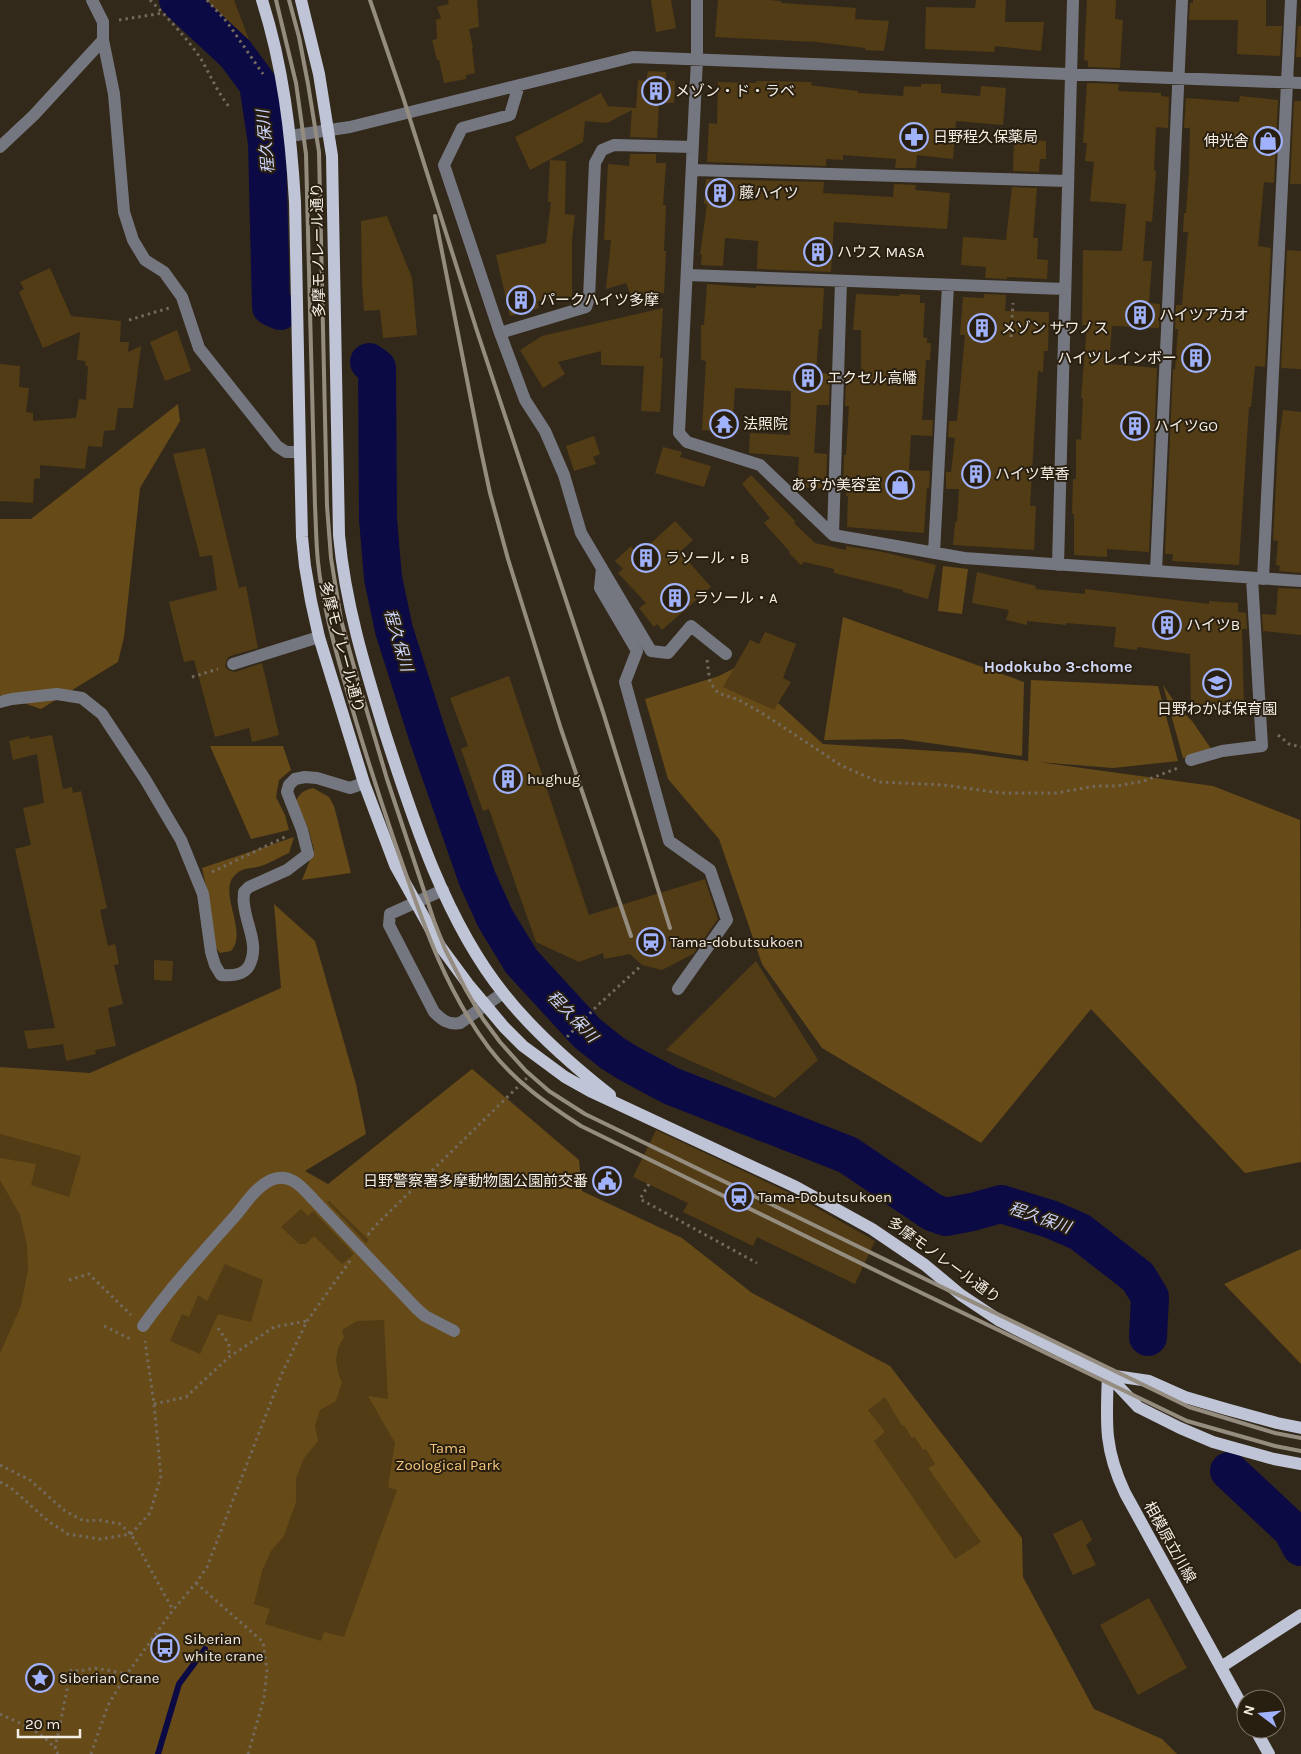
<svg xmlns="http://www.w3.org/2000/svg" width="1301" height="1754" font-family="Karla,'Noto Sans JP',sans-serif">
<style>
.green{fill:#664a18}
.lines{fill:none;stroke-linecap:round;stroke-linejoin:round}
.stream{stroke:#0c0a44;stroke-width:6}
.river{stroke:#0c0a44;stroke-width:38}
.building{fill:#523c15}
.path{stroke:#736a5d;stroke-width:3;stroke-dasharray:2.5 4;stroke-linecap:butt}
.minor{stroke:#757780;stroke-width:12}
.major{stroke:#bfc4d6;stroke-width:12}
.rail{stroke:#958c80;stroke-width:4}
.minor-bridge{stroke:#757780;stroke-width:12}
.labels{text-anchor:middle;stroke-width:4;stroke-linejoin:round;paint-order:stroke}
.poi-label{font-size:15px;fill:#f4ede3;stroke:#291f10;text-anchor:start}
.street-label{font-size:15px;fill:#f4ede3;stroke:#291f10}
.park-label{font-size:15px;fill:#f6c77d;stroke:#291f10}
.water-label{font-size:16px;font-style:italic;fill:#cbd5fa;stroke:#291f10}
.neighbourhood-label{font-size:16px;font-weight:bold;fill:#ced6f3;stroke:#291f10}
</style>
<rect width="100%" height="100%" fill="#33291a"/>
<path class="green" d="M178 404 180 421 140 488 124 637 118 662 41 709 0 695V519H31Z
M943 566 968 569 962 614 938 611Z
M843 617 1024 682 1022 756 901 739 824 740Z
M754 658 767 693 823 744 969 753 1028 761 1031 680 1158 686 1178 761 1113 768 1038 762 1213 786 1300 820 1301 1162 1245 1173 1091 1009 981 1143 822 1048 762 964 719 839 668 779 645 699 719 676Z
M1163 685 1177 706 1192 721 1214 753 1183 758Z
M210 746H283L291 770 279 780 276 797 285 815 289 830 251 839Z
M313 788 329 797 334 806 351 873 302 880 314 850 309 831 296 801C299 793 305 790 313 788Z
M294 837 289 853C280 857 270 863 261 866 252 869 243 867 236 874 216 891 249 931 231 951L220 953 215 947 206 886 202 868Z
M274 904 315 941 356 1084 366 1134 305 1171 328 1184 472 1069 579 1160 582 1191 682 1238 752 1293 890 1366 1022 1538 1023 1577 1094 1709 1162 1739 1177 1754H0V1067L90 1073 281 988Z
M1301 1249V1364L1224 1284Z"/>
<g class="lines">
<path class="stream" d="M158 1754 179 1684 205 1649"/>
<path class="river" d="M178 0 235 53 258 84 267 143 271 307 280 311
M369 362 377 368 378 519 383 578 394 630 428 737 477 878 495 918 521 961 587 1033 612 1053 628 1063 671 1086 848 1155 932 1212 946 1217 972 1212 1001 1204 1050 1219 1080 1232 1138 1277 1150 1297 1148 1337
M1229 1471 1292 1530 1301 1547"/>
</g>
<path class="building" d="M206 0H234L249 40Z
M448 0H477L479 27 469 29 473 48 472 49 475 73 466 75V79L444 83 439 60H437L432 40 437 39 436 20 441 18 437 7 449 4Z
M651 0H671L676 28 656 32Z
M718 0H767L781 1V3L856 8 855 19 889 21 884 51 865 50V48L817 42 715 37Z
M976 0H1006L1005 22H1044L1041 51 995 46 994 52 925 49 926 7 975 8Z
M1087 0H1116L1115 19 1123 20 1120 68 1088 67V61L1084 60Z
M1193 0H1266V26H1282L1280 56 1237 54 1238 20H1189L1190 3H1193Z
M1298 26H1301V57H1296Z
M648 71 666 72V80L675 81 674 103H659L657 138 630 137 632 110 607 123 585 121 583 142 530 170 515 137 601 93 608 106 636 108 638 80 646 81Z
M756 81 812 82 811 85 816 86 858 91V93L903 96 904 86 921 87V84H941V93L980 96 981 86 1006 88 1003 125 956 121 953 159 917 155 916 168H895L896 159 843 155V160L826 159V166L707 162 709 123 717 124 718 82 756 83Z
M1087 83 1119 84 1118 91 1161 93V96L1169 97 1168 128 1156 127 1154 171H1156L1152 222 1146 221 1143 261H1152L1149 303 1160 304 1159 328 1112 326 1109 364 1157 368 1149 552 1107 549V557L1074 555V514H1072L1073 479H1076V439L1081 440 1083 398H1081L1087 325H1082L1083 250 1122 251 1126 204 1090 201 1094 162 1085 161 1087 143H1083Z
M1240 96 1278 100 1274 183 1264 182 1258 246 1271 248 1265 367 1255 366 1251 407H1249L1239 565 1172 561 1173 554H1165L1173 369 1175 370 1178 329H1175L1176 305H1182L1188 232H1183L1184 213H1186L1189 171 1190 128H1184L1186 98 1239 102Z
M1294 101H1301V184H1290Z
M1014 139 1046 141V159H1040L1039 172 1013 171Z
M630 154H656V163H666L663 205H666L664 251H666L664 293 631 295 626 283 606 289 611 240H604L608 164 629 166Z
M550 160 566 161 565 214 575 215 572 239V299L537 301 539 308 510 316 496 255 546 243 551 202H548Z
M706 179 824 182 823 193 893 197 894 184 916 185 915 190 950 193 947 229 834 222 831 272 757 269 758 241 725 238 723 266 701 265 702 254 700 255 707 204H704Z
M1012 187 1037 188 1033 238H1038L1037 259 1048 260 1047 279 1007 277V279L985 278 986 267 961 265 963 237 1006 240Z
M387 216 412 278 417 335 383 338 380 310 364 311 362 284 361 221Z
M1287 250 1301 251V369L1281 368Z
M50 268 71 316 121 321 120 342H129L128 352 141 346 133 408H118L115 430 104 431 102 447 88 446 85 469 40 465V478L34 479 33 503 0 501V364L20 366 19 387 29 388 26 412 33 413V421L76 418 79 399 86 400 88 366H86L85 361 77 360 80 332 43 348 19 292 24 289 20 282Z
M707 284 756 288V286L824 288 822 329H819L816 372 830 374 829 405H817L814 453 827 454 826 489 797 487 799 457 749 453 750 433 790 435 791 391 735 388 732 432 702 430 706 361 701 360V325H704Z
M856 294 899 296 900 294 920 295V303H925L923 337 927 338V343H931L930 360H926L922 420H933L932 436 911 435 909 470 930 471 929 488H927L924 533 847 527 848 496H846L847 491H843L844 455H846L849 406H845L846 375H861V330H853Z
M984 294 1006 295 1005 311 1049 312 1048 351H1044L1043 372 1038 371 1030 506H1036L1034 550 953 545 955 522H957L959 489H946V472H951L955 438 948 437 949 421H957L965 335H960L963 297 984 298Z
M663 308 660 358H663L660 412 641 411 644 366 601 365V351L558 362 565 374 543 388 520 350 542 336Z
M177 330 191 371 165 381 150 342Z
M1283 410 1301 412V573L1279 571 1280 566 1276 565 1278 541 1273 540 1278 447Z
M594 436 600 454 593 457 596 464 574 471 566 446Z
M663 447 682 452 680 457 711 466 704 487 655 473Z
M205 448 239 588 246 586 258 648 230 656 227 659 225 666 228 670 235 672 262 663 279 735 252 742 249 728 215 737 194 660 184 662 169 602 217 590 212 555 200 557 173 454Z
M751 475 796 522 794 523 815 543 846 550V546L883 552 936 565 928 599 903 592V590L834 573V569L804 562 801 565 789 553 790 552 764 523 770 518 742 484Z
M675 521 693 540 680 552 711 587 662 630 657 624 654 627 639 608 646 603 618 573 623 569 615 561 631 546 638 555Z
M977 572 1036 586 1035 589 1085 594V589L1209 604V601L1238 603V612L1246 613 1247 629H1242L1244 708 1191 706 1190 654 1137 647V650L1114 647 1116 627 1066 623V625L1027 621V625L1006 620 1009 610 972 603Z
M1278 588 1301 589V635L1263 631 1262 614 1276 615Z
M765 632 796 644 783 678 791 682 774 710 723 687 750 640 759 644Z
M509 676 589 915 705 879 718 919 693 954 662 970 642 965 630 954 604 959 603 953 579 962 536 942 489 809 483 811 461 749 468 746 450 698Z
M52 735 63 789 72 787 73 793 81 791 107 908 100 910 108 946 115 944 119 964 114 965 123 1004 108 1008 116 1046 95 1050 96 1054 66 1061 63 1044 28 1049 24 1031 55 1028 15 849 31 845 23 808 44 803 37 754 13 760 9 741 29 736 30 739Z
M154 960 173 961 172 981 154 980Z
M756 961 818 1060 775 1098 666 1050Z
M656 1130 792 1194 875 1241 855 1284 757 1237 753 1246 683 1212 688 1203 633 1177Z
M0 1134 81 1156 69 1197 31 1185 36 1164 0 1158Z
M0 1180 20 1215 27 1245 28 1270 21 1306 0 1353Z
M329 1201 369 1240 366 1243 327 1202Z
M301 1209 308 1216 313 1211 354 1254 342 1264 314 1236 306 1244H299L281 1227Z
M225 1264 263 1280 251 1322 218 1314 200 1354 170 1341 182 1314 189 1317 198 1295 207 1301Z
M384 1320 388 1399 368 1396 395 1443 388 1487 397 1490 344 1637 324 1632 321 1641 265 1624 270 1609 254 1604 262 1571 271 1551 284 1536 296 1502V1478L304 1458 318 1441 315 1426 320 1410 336 1401 342 1382 338 1373 336 1360 338 1348 344 1337 342 1330 357 1321Z
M885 1397 902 1426 904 1425 912 1438 915 1437 923 1450 926 1449 935 1464 928 1468 981 1542 955 1559 874 1441 885 1432 868 1410Z
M1082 1520 1092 1540 1086 1545 1096 1565 1073 1575 1053 1534Z
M1149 1598 1187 1668 1138 1695 1100 1625Z"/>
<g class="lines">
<path class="path" d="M150 0C168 18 187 38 201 59 211 76 218 94 231 109
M207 0 227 22 263 74
M119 20 163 13
M129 320 169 308
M1011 337 1013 303
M707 660 710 682 718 693 739 700 765 715 842 766 879 782 944 785 1001 793H1056L1096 786H1117L1144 781 1178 768
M192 677 218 669
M1278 735 1289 744 1301 747
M212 872 287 836
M567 1037 597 1006 642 965
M649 1184 640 1199 757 1263
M368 1235 374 1227 532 1073
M69 1280 89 1274 131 1315
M104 1326 132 1340
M218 1328 229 1344V1357
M154 1404 186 1397 229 1357 274 1327 307 1321
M0 1465 30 1480 65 1511 84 1521 99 1520 120 1524 131 1534 173 1610
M0 1482 10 1487 48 1521 68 1534 100 1539 131 1534 150 1513 161 1476 154 1404 145 1341
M196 1583 263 1642 267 1670 264 1698 248 1754
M0 1714C19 1723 42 1731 55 1749
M58 1754 55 1749 71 1670 80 1671 95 1668 127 1674
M91 1754 108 1705 127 1674 173 1610 196 1583 207 1567 283 1371 307 1321 350 1261"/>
<path class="minor" d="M92 0 103 22V40L114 94 124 212 133 240 145 260 164 272 182 297 199 348 277 446 286 452H300
M697 0V59L679 433 687 442 760 465 833 535 964 558 1301 581
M519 85 510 115 462 128 444 165 500 333 525 400 545 431 564 475 581 533 651 651 668 653 691 626 726 654
M290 136 350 127 633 57 1301 83
M0 147 34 115 103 40
M692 170 1068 181
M687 275 1065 289
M500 333 586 307 589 298 595 163 602 150 614 145 693 147
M833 535 841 281
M934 553 948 285
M1058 565 1073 0
M602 568 600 588 637 651 625 682 669 841 710 870 727 920 678 989
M1156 571 1182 0
M1263 579 1291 0
M233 664 319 637
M0 702 12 699 57 694 82 698 102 714 145 779 181 840 203 894 211 952 215 965 221 975C231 976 243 976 249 966 260 945 246 926 244 904 243 901 244 896 244 892L249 887 287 870 308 854 302 830 287 792 289 785 295 779 305 777 317 778 350 788 364 783
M1191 760 1222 751 1262 746 1252 578
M443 890 390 914 389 925 434 1012C442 1020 448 1025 460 1023L503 993
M417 1309 425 1316 454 1331
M143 1326C171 1287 204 1251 236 1215 246 1203 256 1187 271 1180 289 1172 301 1186 312 1198"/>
<path class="major" d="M262 0C283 66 291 133 295 202L300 452 302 537 305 566 311 601 319 637 364 783 395 865 440 946 468 984 504 1027 523 1046 565 1077 590 1091 796 1187 872 1229 925 1265 961 1295 1000 1321 1108 1375 1149 1381 1185 1397 1226 1409 1277 1423 1301 1428
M301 0 319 74 332 156 339 535C345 603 365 668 385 733 413 820 446 922 504 994 534 1032 572 1065 610 1095
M1108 1375C1106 1423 1104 1449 1125 1493L1246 1713
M1108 1375 1138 1407 1180 1428 1213 1442 1274 1459 1301 1464
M1221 1667 1301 1615
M1255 1729 1269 1754"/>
<path class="rail" d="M276 0 296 83 306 154 315 506C316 524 316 543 318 562 322 600 332 637 342 673 358 730 376 787 395 843 420 914 443 987 489 1048 514 1081 547 1104 581 1126L899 1282 1187 1421 1275 1446 1301 1451
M289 0 299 37 308 84 319 152 327 506 331 558 341 620 358 681 387 779 434 921 445 949 466 990 483 1019 500 1042 526 1071 549 1091 585 1114 1189 1407 1275 1433 1301 1438
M370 0 403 97 477 331 603 712 670 928
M435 216 480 446 490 493 508 559 561 729 631 936"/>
<path class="minor-bridge" d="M312 1198 417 1309"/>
</g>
<defs>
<symbol id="building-ring" viewBox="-11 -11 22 22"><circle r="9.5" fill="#291f10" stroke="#a1b2fd" stroke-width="1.5"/><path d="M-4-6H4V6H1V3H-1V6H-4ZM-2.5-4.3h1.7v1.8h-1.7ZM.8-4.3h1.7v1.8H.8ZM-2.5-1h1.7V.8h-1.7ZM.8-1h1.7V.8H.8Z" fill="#a1b2fd"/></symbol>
<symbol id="pharmacy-ring" viewBox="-11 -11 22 22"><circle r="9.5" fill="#291f10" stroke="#a1b2fd" stroke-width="1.5"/><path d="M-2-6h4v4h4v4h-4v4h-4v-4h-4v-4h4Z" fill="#a1b2fd"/></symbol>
<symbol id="shop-ring" viewBox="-11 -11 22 22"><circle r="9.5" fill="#291f10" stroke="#a1b2fd" stroke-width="1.5"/><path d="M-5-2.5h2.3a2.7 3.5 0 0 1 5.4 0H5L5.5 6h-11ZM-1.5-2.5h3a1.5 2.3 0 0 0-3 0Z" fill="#a1b2fd"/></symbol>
<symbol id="temple-ring" viewBox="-11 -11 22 22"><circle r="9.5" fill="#291f10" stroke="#a1b2fd" stroke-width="1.5"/><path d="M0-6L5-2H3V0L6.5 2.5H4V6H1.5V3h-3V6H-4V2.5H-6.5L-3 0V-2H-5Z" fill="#a1b2fd"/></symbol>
<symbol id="school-ring" viewBox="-11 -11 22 22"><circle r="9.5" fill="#291f10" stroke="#a1b2fd" stroke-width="1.5"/><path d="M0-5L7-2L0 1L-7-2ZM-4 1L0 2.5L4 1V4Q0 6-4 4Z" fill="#a1b2fd"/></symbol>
<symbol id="station-ring" viewBox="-11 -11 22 22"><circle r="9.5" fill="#291f10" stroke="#a1b2fd" stroke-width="1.5"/><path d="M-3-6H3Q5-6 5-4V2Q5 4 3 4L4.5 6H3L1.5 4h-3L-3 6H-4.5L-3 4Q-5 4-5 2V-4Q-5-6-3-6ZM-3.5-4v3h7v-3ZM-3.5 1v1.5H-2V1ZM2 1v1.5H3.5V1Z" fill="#a1b2fd"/></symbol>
<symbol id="civic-ring" viewBox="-11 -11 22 22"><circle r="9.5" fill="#291f10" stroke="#a1b2fd" stroke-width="1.5"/><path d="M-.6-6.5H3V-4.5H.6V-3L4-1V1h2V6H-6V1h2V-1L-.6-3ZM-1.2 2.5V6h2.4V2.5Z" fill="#a1b2fd"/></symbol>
<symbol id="bus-ring" viewBox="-11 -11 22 22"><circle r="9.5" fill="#291f10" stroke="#a1b2fd" stroke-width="1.5"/><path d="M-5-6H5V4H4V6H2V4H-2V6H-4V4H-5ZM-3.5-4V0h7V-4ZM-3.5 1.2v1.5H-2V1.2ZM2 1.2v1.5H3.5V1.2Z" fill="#a1b2fd"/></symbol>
<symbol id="sight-ring" viewBox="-11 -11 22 22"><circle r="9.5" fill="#291f10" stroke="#a1b2fd" stroke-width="1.5"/><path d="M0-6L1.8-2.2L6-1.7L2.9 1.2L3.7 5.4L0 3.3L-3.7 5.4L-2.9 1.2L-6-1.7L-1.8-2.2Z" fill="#a1b2fd"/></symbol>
</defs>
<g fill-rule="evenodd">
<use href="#building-ring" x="640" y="75" width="32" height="32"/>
<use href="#pharmacy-ring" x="898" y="121" width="32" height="32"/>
<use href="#shop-ring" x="1252" y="125" width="32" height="32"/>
<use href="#building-ring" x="704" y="177" width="32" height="32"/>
<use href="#building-ring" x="802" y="236" width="32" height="32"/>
<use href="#building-ring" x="505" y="284" width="32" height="32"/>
<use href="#building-ring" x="1124" y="299" width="32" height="32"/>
<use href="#building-ring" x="966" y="312" width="32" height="32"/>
<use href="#building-ring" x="1180" y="342" width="32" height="32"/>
<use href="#building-ring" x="792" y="362" width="32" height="32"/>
<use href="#temple-ring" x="708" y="408" width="32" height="32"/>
<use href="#building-ring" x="1119" y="410" width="32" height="32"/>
<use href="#building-ring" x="960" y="458" width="32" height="32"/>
<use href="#shop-ring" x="884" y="469" width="32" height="32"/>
<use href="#building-ring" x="630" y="542" width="32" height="32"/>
<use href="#building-ring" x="659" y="582" width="32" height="32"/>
<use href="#building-ring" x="1151" y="609" width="32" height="32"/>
<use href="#school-ring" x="1201" y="667" width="32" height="32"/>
<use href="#building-ring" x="492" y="763" width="32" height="32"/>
<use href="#station-ring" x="635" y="926" width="32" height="32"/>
<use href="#civic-ring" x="591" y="1165" width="32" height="32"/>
<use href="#station-ring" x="723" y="1181" width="32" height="32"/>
<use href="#bus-ring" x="149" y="1632" width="32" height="32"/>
<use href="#sight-ring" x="24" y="1662" width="32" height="32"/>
</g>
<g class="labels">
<g class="poi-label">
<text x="675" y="96">メゾン・ド・ラベ</text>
<text x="933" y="142">日野程久保薬局</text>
<text x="1249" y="146" text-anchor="end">伸光舎</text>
<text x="739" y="198">藤ハイツ</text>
<text x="837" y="257">ハウス MASA</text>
<text x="540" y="305">パークハイツ多摩</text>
<text x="1159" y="320">ハイツアカオ</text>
<text x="1001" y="333">メゾン サワノス</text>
<text x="1177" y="363" text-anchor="end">ハイツレインボー</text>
<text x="827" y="383">エクセル高幡</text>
<text x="743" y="429">法照院</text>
<text x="1154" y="431">ハイツGO</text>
<text x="995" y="479">ハイツ草香</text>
<text x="881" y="490" text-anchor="end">あすか美容室</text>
<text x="665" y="563">ラソール・B</text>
<text x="694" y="603">ラソール・A</text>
<text x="1186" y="630">ハイツB</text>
<text x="1217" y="714" text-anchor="middle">日野わかば保育園</text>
<text x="527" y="784">hughug</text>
<text x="670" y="947">Tama-dobutsukoen</text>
<text x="588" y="1186" text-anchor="end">日野警察署多摩動物園公園前交番</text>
<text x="758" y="1202">Tama-Dobutsukoen</text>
<text x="184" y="1644">Siberian<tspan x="184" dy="17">white crane</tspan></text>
<text x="59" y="1683">Siberian Crane</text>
</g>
<g class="street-label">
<text transform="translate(318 250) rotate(-91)" y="5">多摩モノレール通り</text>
<text transform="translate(342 647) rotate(75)" y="5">多摩モノレール通り</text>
<text transform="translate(944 1260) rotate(36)" y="5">多摩モノレール通り</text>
<text transform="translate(1170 1542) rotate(61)" y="5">相模原立川線</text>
</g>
<g class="park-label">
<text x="448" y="1453">Tama<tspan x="448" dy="17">Zoological Park</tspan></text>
</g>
<g class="water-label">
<text transform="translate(265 142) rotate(-95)" y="6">程久保川</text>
<text transform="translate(399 640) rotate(74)" y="6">程久保川</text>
<text transform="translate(573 1016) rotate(46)" y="6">程久保川</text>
<text transform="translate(1040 1217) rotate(19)" y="6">程久保川</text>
</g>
<g class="neighbourhood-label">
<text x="1058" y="672">Hodokubo 3-chome</text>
</g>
</g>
<g transform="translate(1261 1714) rotate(286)"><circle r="24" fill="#291f10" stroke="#7a7164"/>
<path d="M0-4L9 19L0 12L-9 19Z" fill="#a1b2fd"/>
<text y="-8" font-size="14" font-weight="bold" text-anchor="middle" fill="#f4ede3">N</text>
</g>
<path d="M18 1729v8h62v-8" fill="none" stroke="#f4ede3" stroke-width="2.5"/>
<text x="25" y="1729" font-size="15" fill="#f4ede3" stroke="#291f10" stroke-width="4" paint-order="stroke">20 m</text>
</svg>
